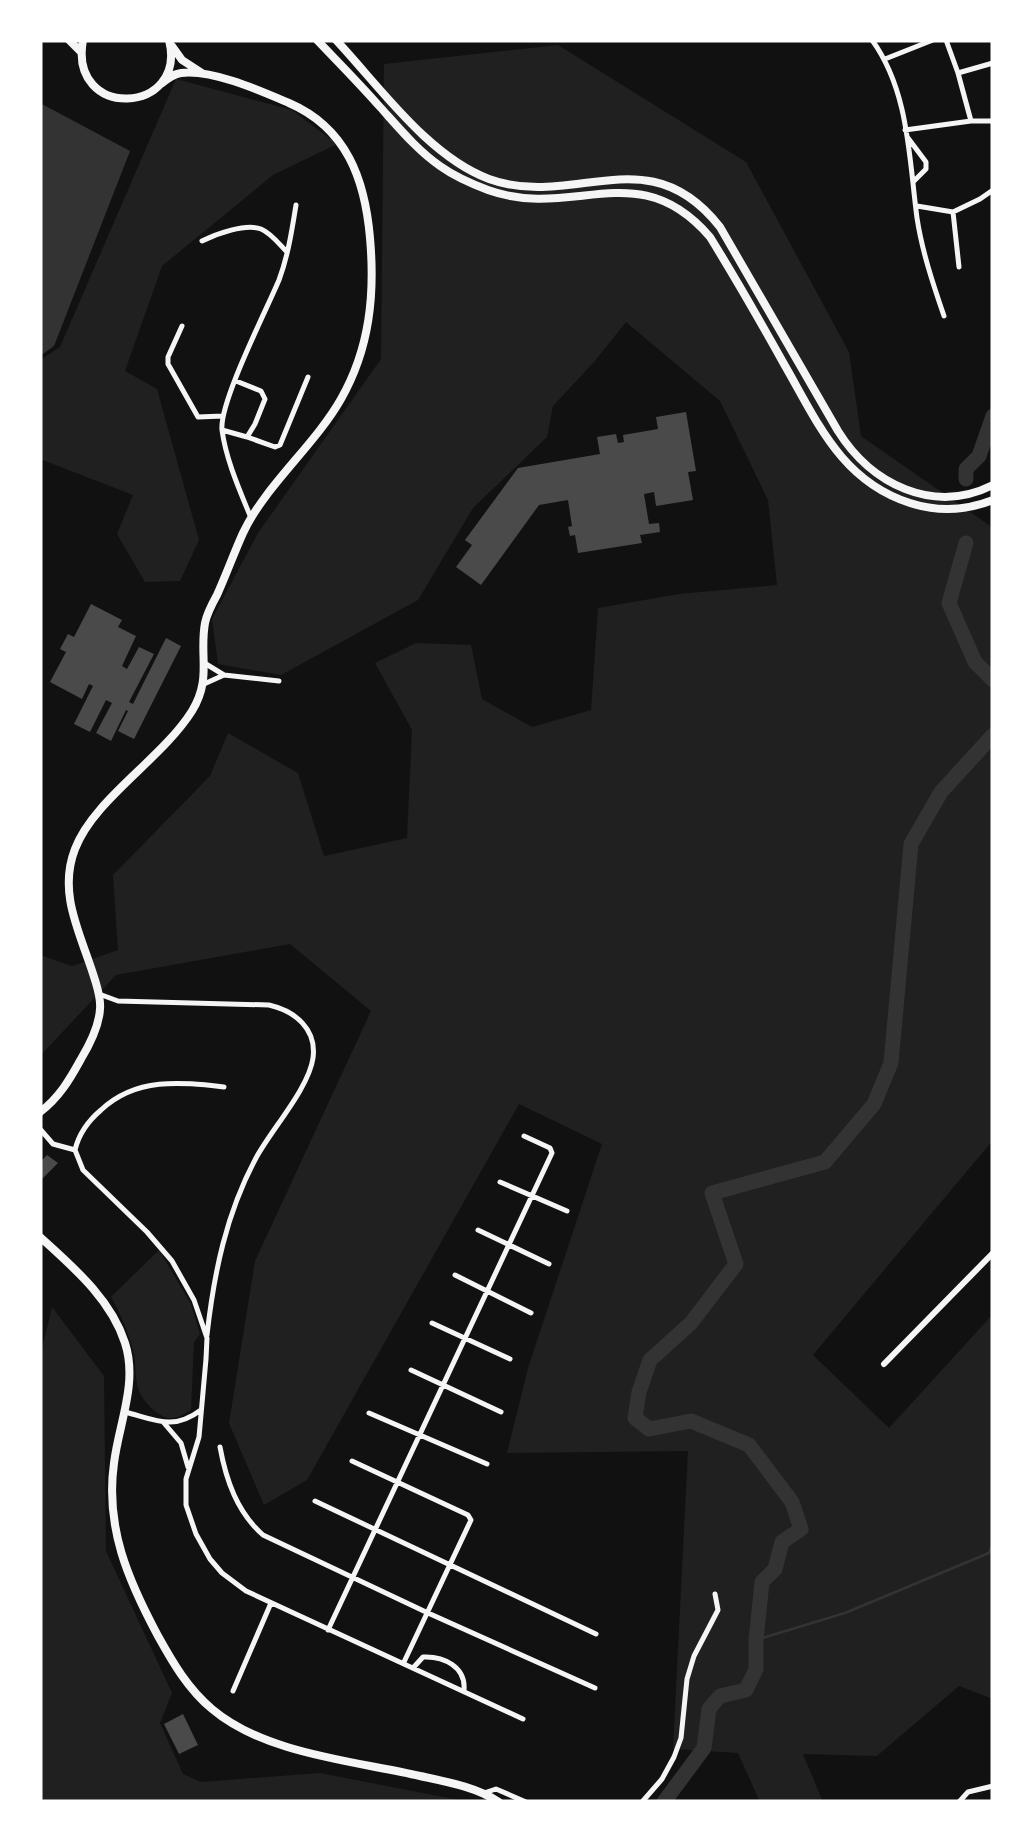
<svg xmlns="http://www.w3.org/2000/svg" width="1033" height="1842" font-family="Signika,sans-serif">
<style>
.green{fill:#202020}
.water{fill:#333}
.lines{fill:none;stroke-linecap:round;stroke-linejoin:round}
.stream{stroke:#333;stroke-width:2.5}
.river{stroke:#333;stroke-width:15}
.building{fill:#4a4a4a}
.minor{stroke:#f5f5f5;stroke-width:5}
.tertiary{stroke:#f5f5f5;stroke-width:6}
.secondary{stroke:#f5f5f5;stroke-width:8}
</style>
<rect width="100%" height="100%" fill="#111"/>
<path class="green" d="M558 45 746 162 849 352 861 436 993 528V1140L813 1355 889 1428 993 1314V1699L959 1686 877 1756 803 1754 823 1802H760L738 1753 673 1749 688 1451 507 1453 528 1368 602 1144 519 1104 307 1480 264 1505 229 1423 255 1261 371 1011 290 944 116 975 40 1056V955L72 966 118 950 113 875 210 776 228 733 298 773 324 856 407 838 412 730 375 663 416 643 471 645 482 699 532 727 591 710 598 608 679 594 777 585 768 500 720 401 626 322 594 362 553 406 547 437 473 508 418 600 281 675 218 664 212 619 258 533 381 359 384 64Z
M176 79 292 110 337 144 273 175 162 266 125 371 157 389 199 540 180 581 145 582 117 534 133 495 40 459V360L60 347Z
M159 1250 191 1304 200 1334 194 1342 191 1410C184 1414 176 1419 168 1418 157 1416 143 1401 139 1391 134 1379 137 1363 133 1350 128 1331 121 1315 111 1297Z
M52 1307 104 1376 106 1551 172 1693 160 1723 183 1774 201 1782 320 1773 469 1802H40V1357Z"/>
<path class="water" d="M40 103 130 151 54 346 40 356Z"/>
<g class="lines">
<path class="stream" d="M756 1640 845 1613 989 1553 993 1543"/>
<path class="river" d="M966 479V469L979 456 993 416
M966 543 949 603 975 662 993 680
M664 1802 704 1748 709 1709 720 1696 746 1690 756 1669V1640L762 1582 775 1569 782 1542 801 1529 792 1502 749 1445 691 1421 649 1429 635 1418 639 1392 650 1360 691 1323 736 1264 712 1193 825 1162 874 1104 891 1063 911 844 941 792 993 735"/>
</g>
<path class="building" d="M686 412 696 471 688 472 693 500 656 506 654 492 644 494 649 524 659 523 660 532 640 535 642 543 578 553 575 535 570 536 568 527 572 526 568 500 539 505 481 585 456 567 472 545 465 540 518 468 600 454 597 437 616 434 618 443 624 442 623 435 658 429 656 417Z
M91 604 122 620 118 627 136 636 122 666 127 669 139 647 154 654 129 702 133 704 166 638 181 646 134 739 118 731 128 711 126 710 111 741 96 733 112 703 106 700 90 732 74 724 93 686 89 684 82 699 50 682 66 652 60 649 68 634 74 637Z
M47 1155 58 1163 40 1181V1162Z
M183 1714 198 1745 179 1754 164 1724Z"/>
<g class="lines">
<path class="minor" d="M872 40C909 91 909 158 917 218 922 251 933 284 944 316
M946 40 958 73 971 121
M885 59 933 40
M958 73 993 63
M905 130 971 121H993
M908 138 926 162V169L914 181
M917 206 953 212
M953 212 959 267
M953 212 980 199 993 190
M202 241C216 234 246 223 261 229 271 233 280 245 287 252
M182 326 168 357V364L198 417 223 416
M222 430 247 437 255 424 265 399 261 391 236 381
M247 437 275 447 280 445 308 377
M251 518C240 491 226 460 222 430 219 403 266 311 279 280 288 256 292 230 296 205
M206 664 224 675 279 681
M204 684 224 675
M99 994 118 1001 269 1005C295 1011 317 1029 313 1058 309 1088 271 1130 256 1158 226 1214 214 1273 207 1335
M40 1129 53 1144 75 1150
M75 1150 83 1170 147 1232 172 1261 194 1300 207 1338 206 1359 199 1437 186 1479V1505L196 1534 210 1559 222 1573 246 1591 523 1719
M75 1150C79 1133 88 1121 101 1110 136 1077 180 1082 224 1087
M500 1182 567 1211
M478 1230 549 1264
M455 1275 531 1313
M432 1323 510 1359
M411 1370 501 1412
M125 1412C156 1420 173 1431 201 1410
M369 1413 487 1464
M164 1423 181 1443 188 1467
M220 1447C226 1480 237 1512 263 1535L428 1613 595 1688
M352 1461 468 1515 471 1520 404 1662
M315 1501 596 1634
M328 1630 552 1153 550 1148 524 1136
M413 1668 423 1657C444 1656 466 1667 464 1690
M233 1691 271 1603
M484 1793 496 1789 526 1802
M642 1802 662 1779 674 1757 681 1738 687 1679 694 1656 718 1610 715 1594
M959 1802 968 1792 993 1786"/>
<path class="tertiary" d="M884 1364 993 1253"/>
<path class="secondary" d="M69 40 81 52
M83 40C68 121 188 115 169 40
M317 40C338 62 360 84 380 107 399 128 417 150 440 166 454 176 472 184 488 190 574 221 638 153 710 237 736 279 760 321 784 364 817 421 841 481 910 503 938 512 965 511 993 500
M336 40C380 87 428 156 489 179 574 210 648 135 720 227L838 431C871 484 933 515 993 485
M172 46 182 60 202 73
M40 1112C59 1098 70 1079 81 1059 90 1044 99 1027 100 1009 101 999 98 990 95 980 82 936 57 895 75 849 94 799 162 759 192 711 212 678 199 656 205 623 207 613 212 604 217 595 226 575 234 553 243 533 265 486 315 445 341 399 370 348 375 294 370 238 365 180 347 128 289 103 261 91 212 69 181 73 173 74 167 79 161 84
M40 1237C73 1267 111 1299 125 1343 138 1383 119 1423 114 1463 105 1527 128 1580 158 1636 173 1663 188 1689 212 1709 265 1754 355 1761 420 1776 448 1782 476 1787 499 1802"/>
</g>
<rect width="1033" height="1842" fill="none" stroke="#ffffff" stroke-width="85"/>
</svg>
